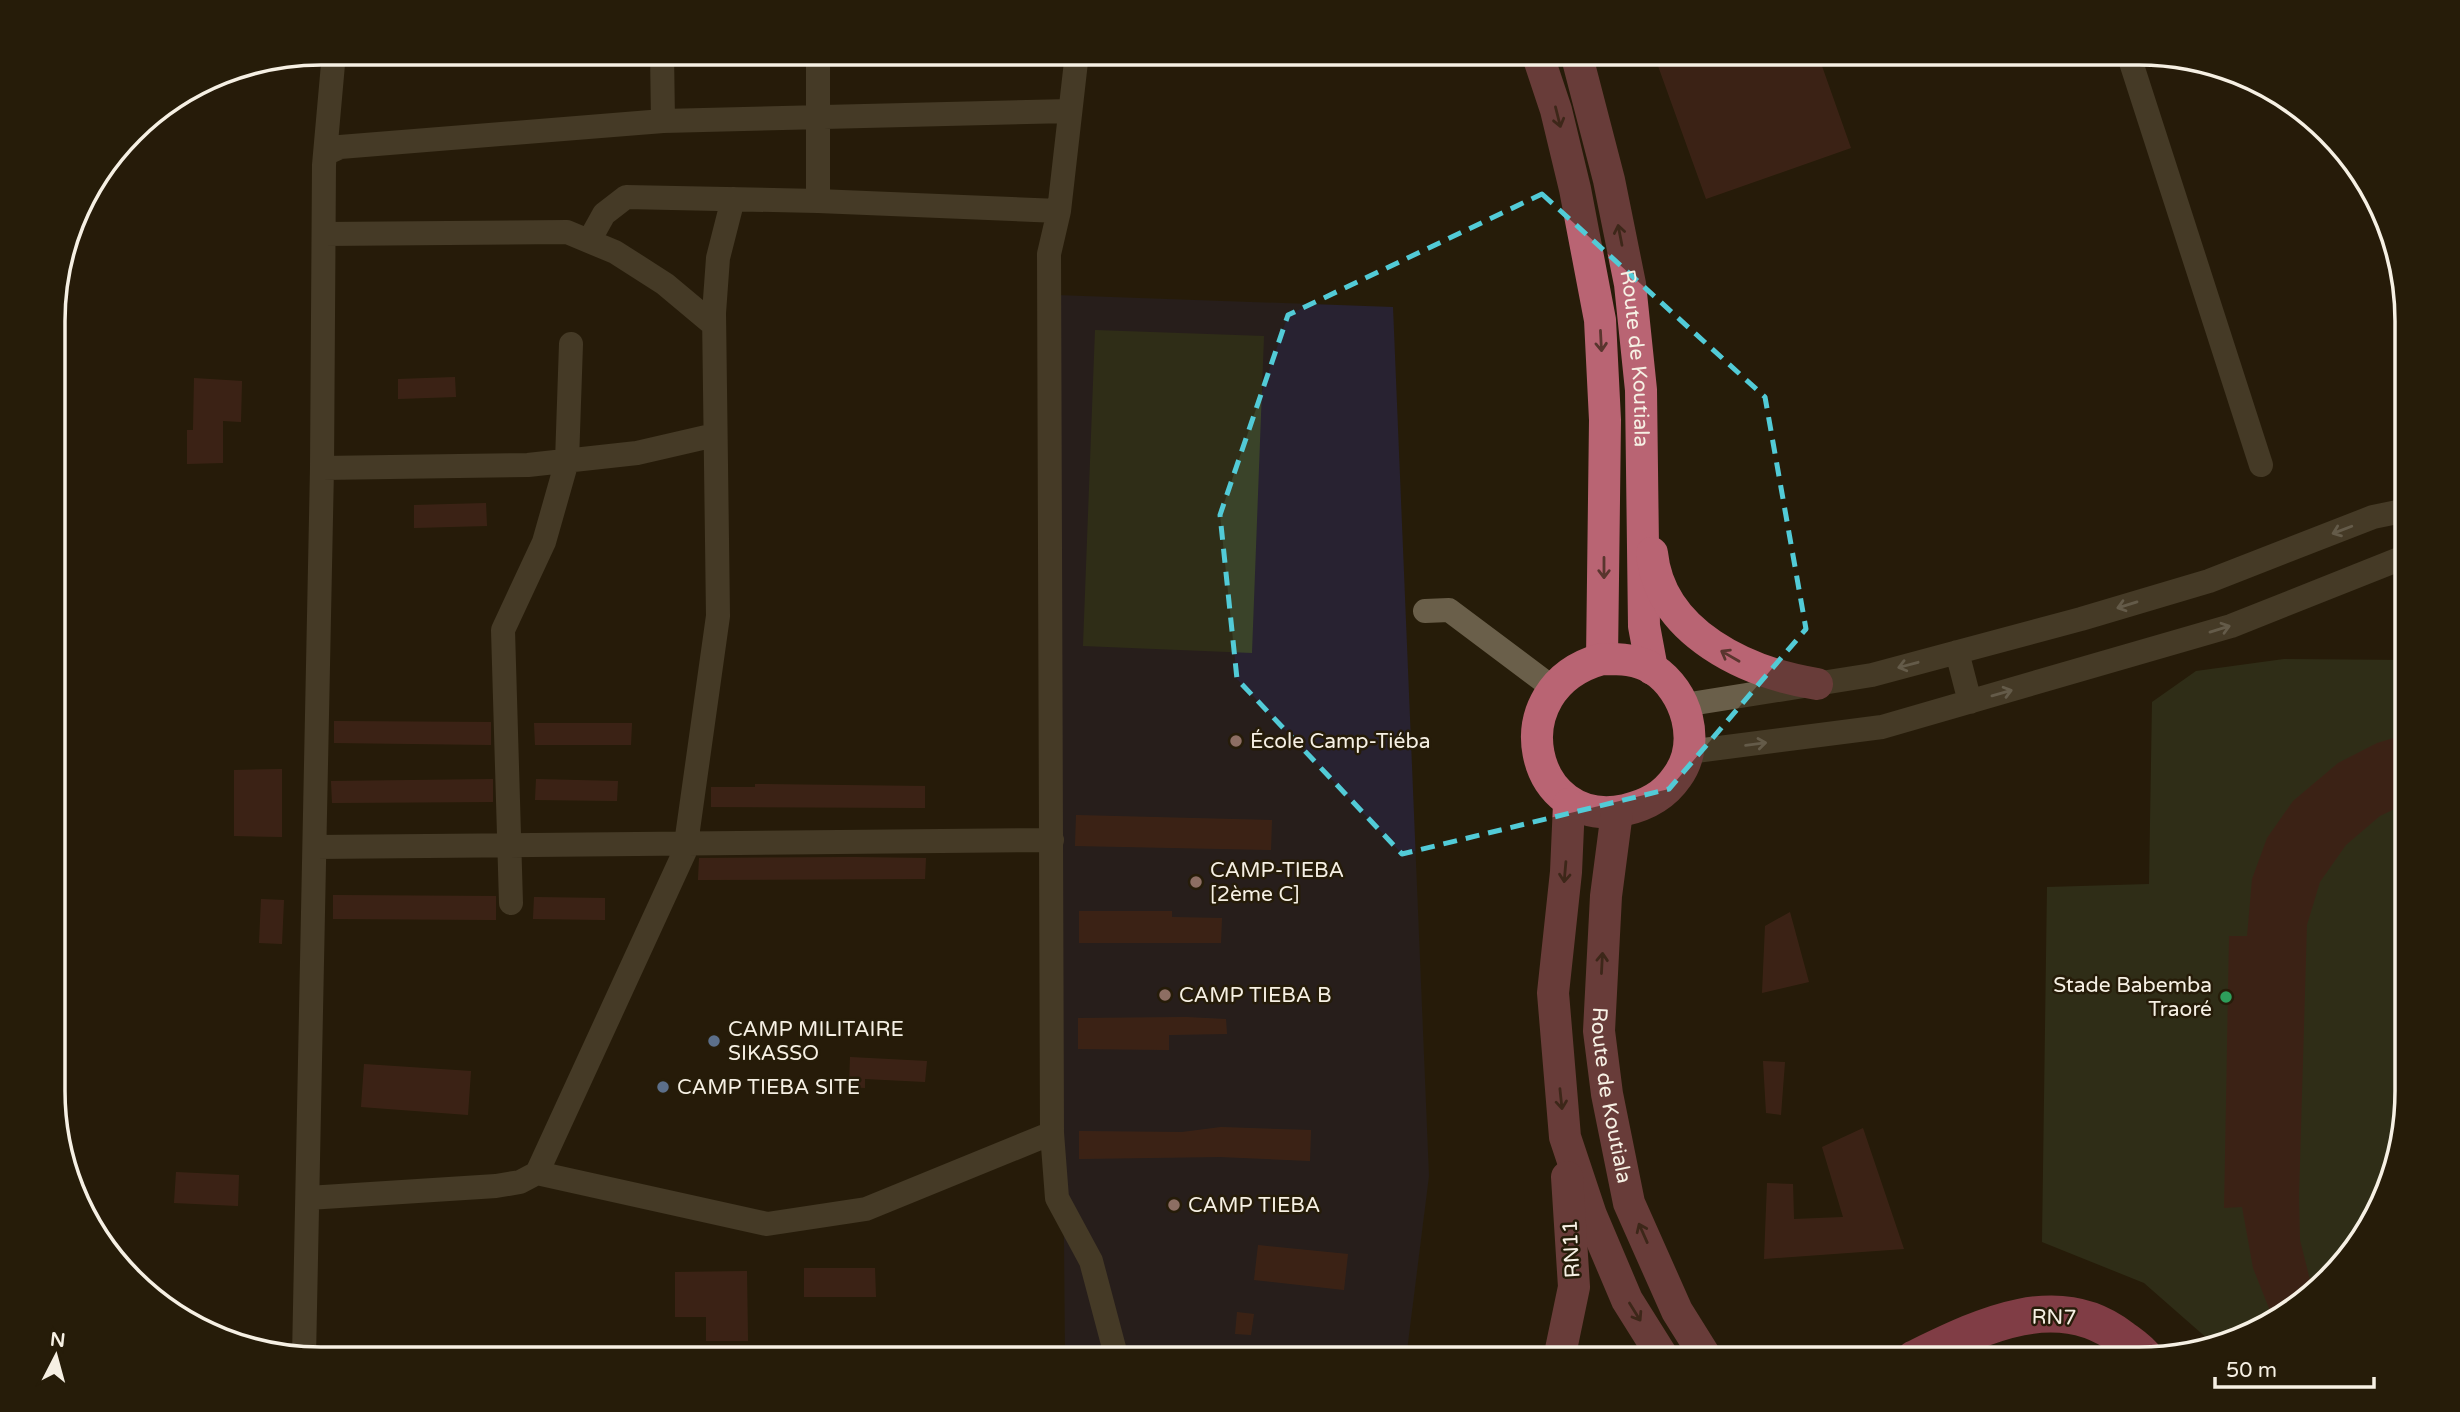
<svg xmlns="http://www.w3.org/2000/svg" width="2460" height="1412" font-family="'Varela Round',sans-serif">
<style>
.education{fill:#282231}
.green{fill:#3a4329}
.building{fill:#562c25}
.lines{fill:none;stroke-linecap:round;stroke-linejoin:round}
.minor{stroke:#6a5f4a;stroke-width:24}
.major{stroke:#b96473;stroke-width:32}
.highway{stroke:#ed678e;stroke-width:37}
.oneway{stroke:#59352e}
.oneway2{stroke:#b0a897}
.marked{fill:none;stroke:#52cbd7;stroke-width:5;stroke-dasharray:14 9;stroke-linejoin:round}
.education-dot{fill:#8d6e63;stroke:#261c09;stroke-width:2.5}
.leisure-dot{fill:#2e9e5b;stroke:#261c09;stroke-width:2.5}
.service-dot{fill:#5c6f8a;stroke:#261c09;stroke-width:2.5}
.labels{text-anchor:middle;stroke-width:5;stroke-linejoin:round;paint-order:stroke}
.street-label{font-size:21px;fill:#f6f0e4;stroke:#261c09}
.poi-label{font-size:21px;fill:#f6f0e4;stroke:#261c09;text-anchor:start}
.rim{fill:none;stroke:#f6f0e4;stroke-width:3.5}
</style>
<rect width="100%" height="100%" fill="#261c09"/>
<path class="education" d="M1056 295 1393 307 1429 1176 1406 1359H1065Z"/>
<path class="green" d="M1095 330 1264 336 1252 653 1083 646Z
M2284 659 2407 660V1108L2372 1225 2288 1314 2217 1347 2144 1283 2042 1242 2047 887 2149 884 2152 702 2196 671Z"/>
<path class="building" d="M1653 52H1817L1851 148 1706 199Z
M455 377 456 397 398 399V379Z
M194 378 242 381 241 422 223 421V463L187 464V430H193Z
M486 503 487 526 414 528V505Z
M334 721 491 722V745L334 743Z
M534 723H632L631 745H535Z
M2407 734V803L2380 816 2346 845 2320 882 2307 925 2299 1196 2300 1240 2312 1288 2288 1314 2274 1321 2253 1268 2242 1207 2224 1208 2229 936H2247L2252 879 2267 838 2293 801 2338 763 2377 743Z
M282 769V837L234 836V770Z
M493 779V802L332 803 331 781Z
M536 779 618 781 617 801 535 800Z
M755 784 925 786V808L711 807V787H755Z
M1076 815 1272 820 1271 850 1075 846Z
M854 857 926 858 925 879 698 880 699 858Z
M333 895 496 896V920L333 919Z
M534 897 605 898V920L533 919Z
M261 899 284 900 282 944 259 943Z
M1079 911H1172V917L1222 918 1221 943H1079Z
M1790 912 1809 982 1762 993 1765 926Z
M1186 1017 1226 1019 1227 1034 1169 1035V1050L1078 1049V1018Z
M850 1057 927 1061 925 1082 865 1079V1088L849 1087Z
M1763 1061 1785 1062 1781 1115 1766 1113Z
M364 1064 471 1071 468 1115 361 1107Z
M1221 1127 1311 1130 1310 1161 1220 1157 1079 1159V1131L1182 1132Z
M1863 1128 1904 1249 1764 1259 1767 1183 1793 1184 1794 1219 1843 1217 1822 1147Z
M176 1172 239 1175 238 1206 174 1203Z
M1258 1245 1348 1254 1344 1290 1254 1280Z
M804 1268H875L876 1297H804Z
M747 1271 748 1341H706V1317H675V1272Z
M1237 1312 1254 1314 1251 1335 1235 1334Z"/>
<g class="lines">
<path class="minor" d="M662 53 663 121
M818 53V201
M1077 53 1059 211 1049 254 1052 1133 1057 1198 1091 1261 1117 1359
M2128 53 2261 465
M327 153 340 147 663 121 1070 111
M324 234 567 232 615 252 665 284 714 325
M589 241 604 214 626 197 818 201 1059 211
M322 468 528 465 637 453 715 435
M1425 611 1449 610 1553 688
M1957 652 1970 702
M1684 705 1872 675 2081 619 2209 581 2373 517 2407 510
M1688 752 1882 727 2231 626 2407 556
M316 847 1052 840
M511 903 503 630 544 542 567 461 571 344
M537 1173 767 1224 866 1209 1052 1133
M308 1198 496 1186 520 1182 537 1173 685 851 718 616 714 313 718 258 733 199
M304 1357 322 468 324 165 334 53"/>
<g class="major">
<path d="M1537 53 1556 110 1575 189 1600 320 1605 420 1602 659"/>
<path id="s1" d="M1576 53 1609 180 1630 284 1641 390 1644 626 1652 669"/>
<path d="M1652 553C1660 634 1748 673 1817 684"/>
<path d="M1602 659C1620 659 1637 659 1653 669 1687 691 1702 743 1677 777 1664 796 1647 805 1625 810 1530 831 1497 688 1602 659Z"/>
<path d="M1569 804 1566 872 1553 993 1565 1137 1591 1215 1627 1300 1664 1359"/>
<path id="s2" d="M1617 812 1606 896 1599 1031 1607 1094 1629 1203 1677 1311 1707 1359"/>
<path d="M1559 1359 1574 1287 1567 1177"/>
</g>
<path class="highway" d="M1914 1359C1978 1328 2057 1287 2122 1338 2130 1344 2140 1350 2146 1359"/>
</g>
<defs><path id="oneway-shaft" d="M-6 0H5M1.5-3L5.5 0L1.5 3" fill="none" stroke-width="1.6" stroke-linecap="round" stroke-linejoin="round" transform="scale(1.75)"/></defs>
<g class="oneway">
<use href="#oneway-shaft" transform="translate(1558 117) rotate(76)"/>
<use href="#oneway-shaft" transform="translate(1620 235) rotate(-101)"/>
<use href="#oneway-shaft" transform="translate(1601 341) rotate(87)"/>
<use href="#oneway-shaft" transform="translate(1604 568) rotate(90)"/>
<use href="#oneway-shaft" transform="translate(1730 656) rotate(-150)"/>
<use href="#oneway-shaft" transform="translate(1565 872) rotate(95)"/>
<use href="#oneway-shaft" transform="translate(1602 963) rotate(-87)"/>
<use href="#oneway-shaft" transform="translate(1561 1099) rotate(84)"/>
<use href="#oneway-shaft" transform="translate(1643 1233) rotate(-114)"/>
<use href="#oneway-shaft" transform="translate(1635 1312) rotate(58)"/>
</g>
<g class="oneway2">
<use href="#oneway-shaft" transform="translate(2342 530) rotate(159)"/>
<use href="#oneway-shaft" transform="translate(2127 605) rotate(163)"/>
<use href="#oneway-shaft" transform="translate(2220 629) rotate(-17)"/>
<use href="#oneway-shaft" transform="translate(1908 665) rotate(165)"/>
<use href="#oneway-shaft" transform="translate(2002 693) rotate(-16)"/>
<use href="#oneway-shaft" transform="translate(1756 744) rotate(-7)"/>
</g>
<path d="M0 0H2460V1412H0ZM1542 194 1765 397 1806 629 1669 789 1402 854 1237 679 1220 515 1288 315Z" fill="#261c09" fill-opacity=".55" fill-rule="evenodd"/>
<path class="marked" d="M1542 194 1765 397 1806 629 1669 789 1402 854 1237 679 1220 515 1288 315Z"/>
<g class="education-dot">
<circle cx="1236" cy="741" r="7"/>
<circle cx="1196" cy="882" r="7"/>
<circle cx="1165" cy="995" r="7"/>
<circle cx="1174" cy="1205" r="7"/>
</g>
<circle class="leisure-dot" cx="2226" cy="997" r="7"/>
<g class="service-dot">
<circle cx="714" cy="1041" r="7"/>
<circle cx="663" cy="1087" r="7"/>
</g>
<g class="labels">
<g class="street-label">
<text dy="7" stroke="none"><textPath href="#s1" startOffset="312">Route de Koutiala</textPath></text>
<text dy="7" stroke="none"><textPath href="#s2" startOffset="285">Route de Koutiala</textPath></text>
<text transform="translate(1571 1249) rotate(-93)" y="7">RN11</text>
<text transform="translate(2054 1317) rotate(1)" y="7">RN7</text>
</g>
<g class="poi-label">
<text x="1250" y="748">École Camp-Tiéba</text>
<text x="1210" y="877">CAMP-TIEBA<tspan x="1210" dy="24">[2ème C]</tspan></text>
<text x="2212" y="992" text-anchor="end">Stade Babemba<tspan x="2212" dy="24">Traoré</tspan></text>
<text x="1179" y="1002">CAMP TIEBA B</text>
<text x="728" y="1036">CAMP MILITAIRE<tspan x="728" dy="24">SIKASSO</tspan></text>
<text x="677" y="1094">CAMP TIEBA SITE</text>
<text x="1188" y="1212">CAMP TIEBA</text>
</g>
</g>
<path d="M0 0H2460V1412H0ZM321 65H2139A256 256 0 0 1 2395 321V1091A256 256 0 0 1 2139 1347H321A256 256 0 0 1 65 1091V321A256 256 0 0 1 321 65Z" fill="#261c09" fill-rule="evenodd"/>
<path class="rim" d="M321 65H2139A256 256 0 0 1 2395 321V1091A256 256 0 0 1 2139 1347H321A256 256 0 0 1 65 1091V321A256 256 0 0 1 321 65Z"/>
<g transform="translate(56 1356) rotate(6)" stroke="#261c09" stroke-width="5" paint-order="stroke">
<path d="M0-5L12 26L0 18L-12 26Z" fill="#f6f0e4"/>
<text y="-10" font-size="19" font-weight="bold" text-anchor="middle" fill="#f6f0e4">N</text>
</g>
<path d="M2215 1377v10h159v-10" fill="none" stroke="#f6f0e4" stroke-width="3.5"/>
<text x="2226" y="1377" font-size="21" fill="#f6f0e4" stroke="#261c09" stroke-width="5" paint-order="stroke">50 m</text>
</svg>
